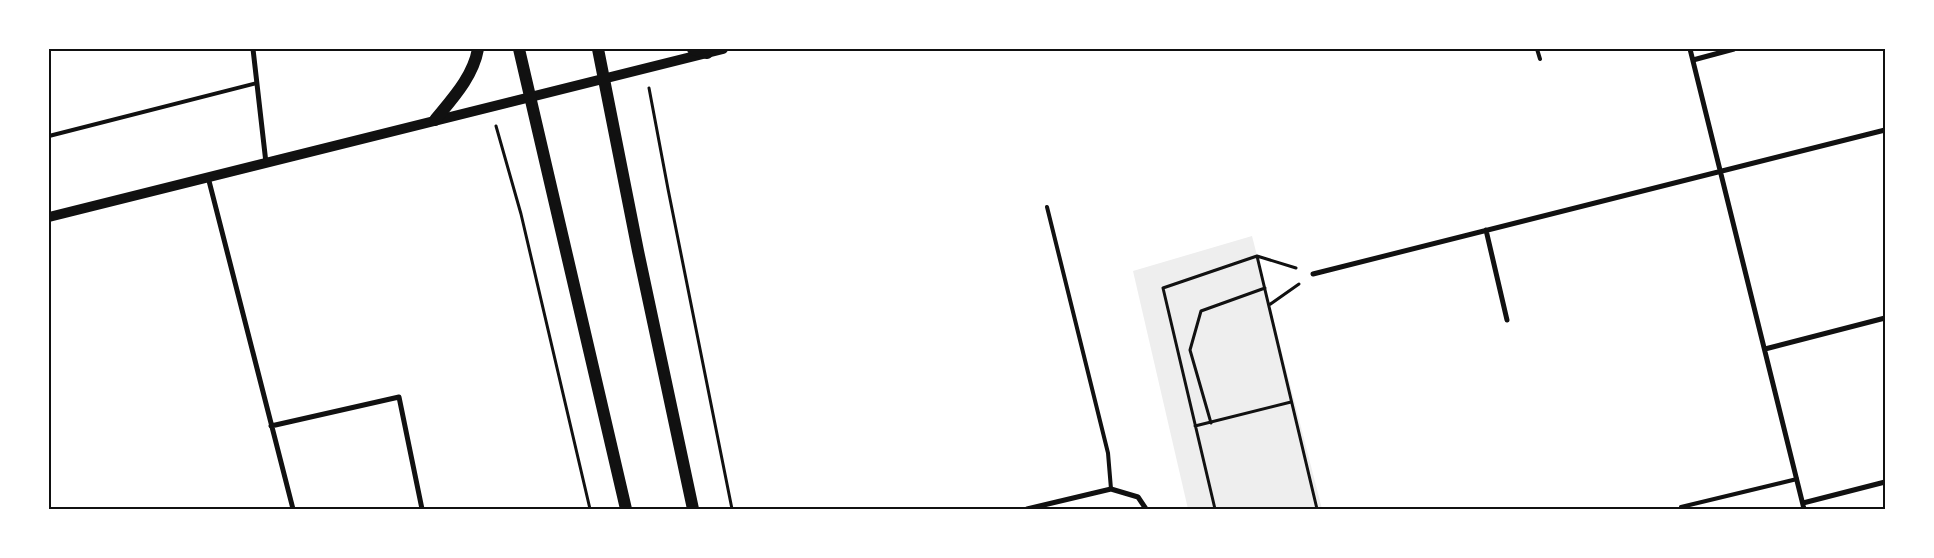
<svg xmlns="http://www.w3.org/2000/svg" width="1934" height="558" font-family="'DM Sans',sans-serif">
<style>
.green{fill:#eee}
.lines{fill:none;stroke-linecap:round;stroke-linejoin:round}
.path{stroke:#111;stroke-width:3}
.service{stroke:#111;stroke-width:4}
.minor{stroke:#111;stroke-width:5}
.secondary{stroke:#111;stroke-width:10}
.primary{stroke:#111;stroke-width:12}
.neatline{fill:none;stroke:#111;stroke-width:2}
</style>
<rect width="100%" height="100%" fill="#fff"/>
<path class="green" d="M1252 236 1322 509H1188L1133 271Z"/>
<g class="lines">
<path class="path" d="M649 88 668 189 732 509
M496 126 521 214 590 509
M1257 256 1296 268
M1269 305 1299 284
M1211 423 1190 350 1201 311 1265 288
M1195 426 1291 402
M1215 509 1163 288 1257 256 1317 509"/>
<path class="service" d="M1537 49 1540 59
M49 136 257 83
M1047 207 1108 453 1111 489
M1681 507 1797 479"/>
<path class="minor" d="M253 49 266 163
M1690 49 1804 509
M1693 60 1734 49
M208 177 293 509
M1486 230 1507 320
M1313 274 1885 130
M1765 349 1885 318
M271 426 399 397 422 509
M1803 503 1885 482
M1027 509 1111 489 1138 497 1146 509"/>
<path class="secondary" d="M49 217 723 49"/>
<path class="primary" d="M519 49 626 509
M598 49 638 251 693 509
M693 49 707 53
M435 120C452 99 473 77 478 49"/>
</g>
<rect width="1934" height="558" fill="none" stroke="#ffffff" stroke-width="100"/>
<rect x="50" y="50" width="1834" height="458" class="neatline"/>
</svg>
